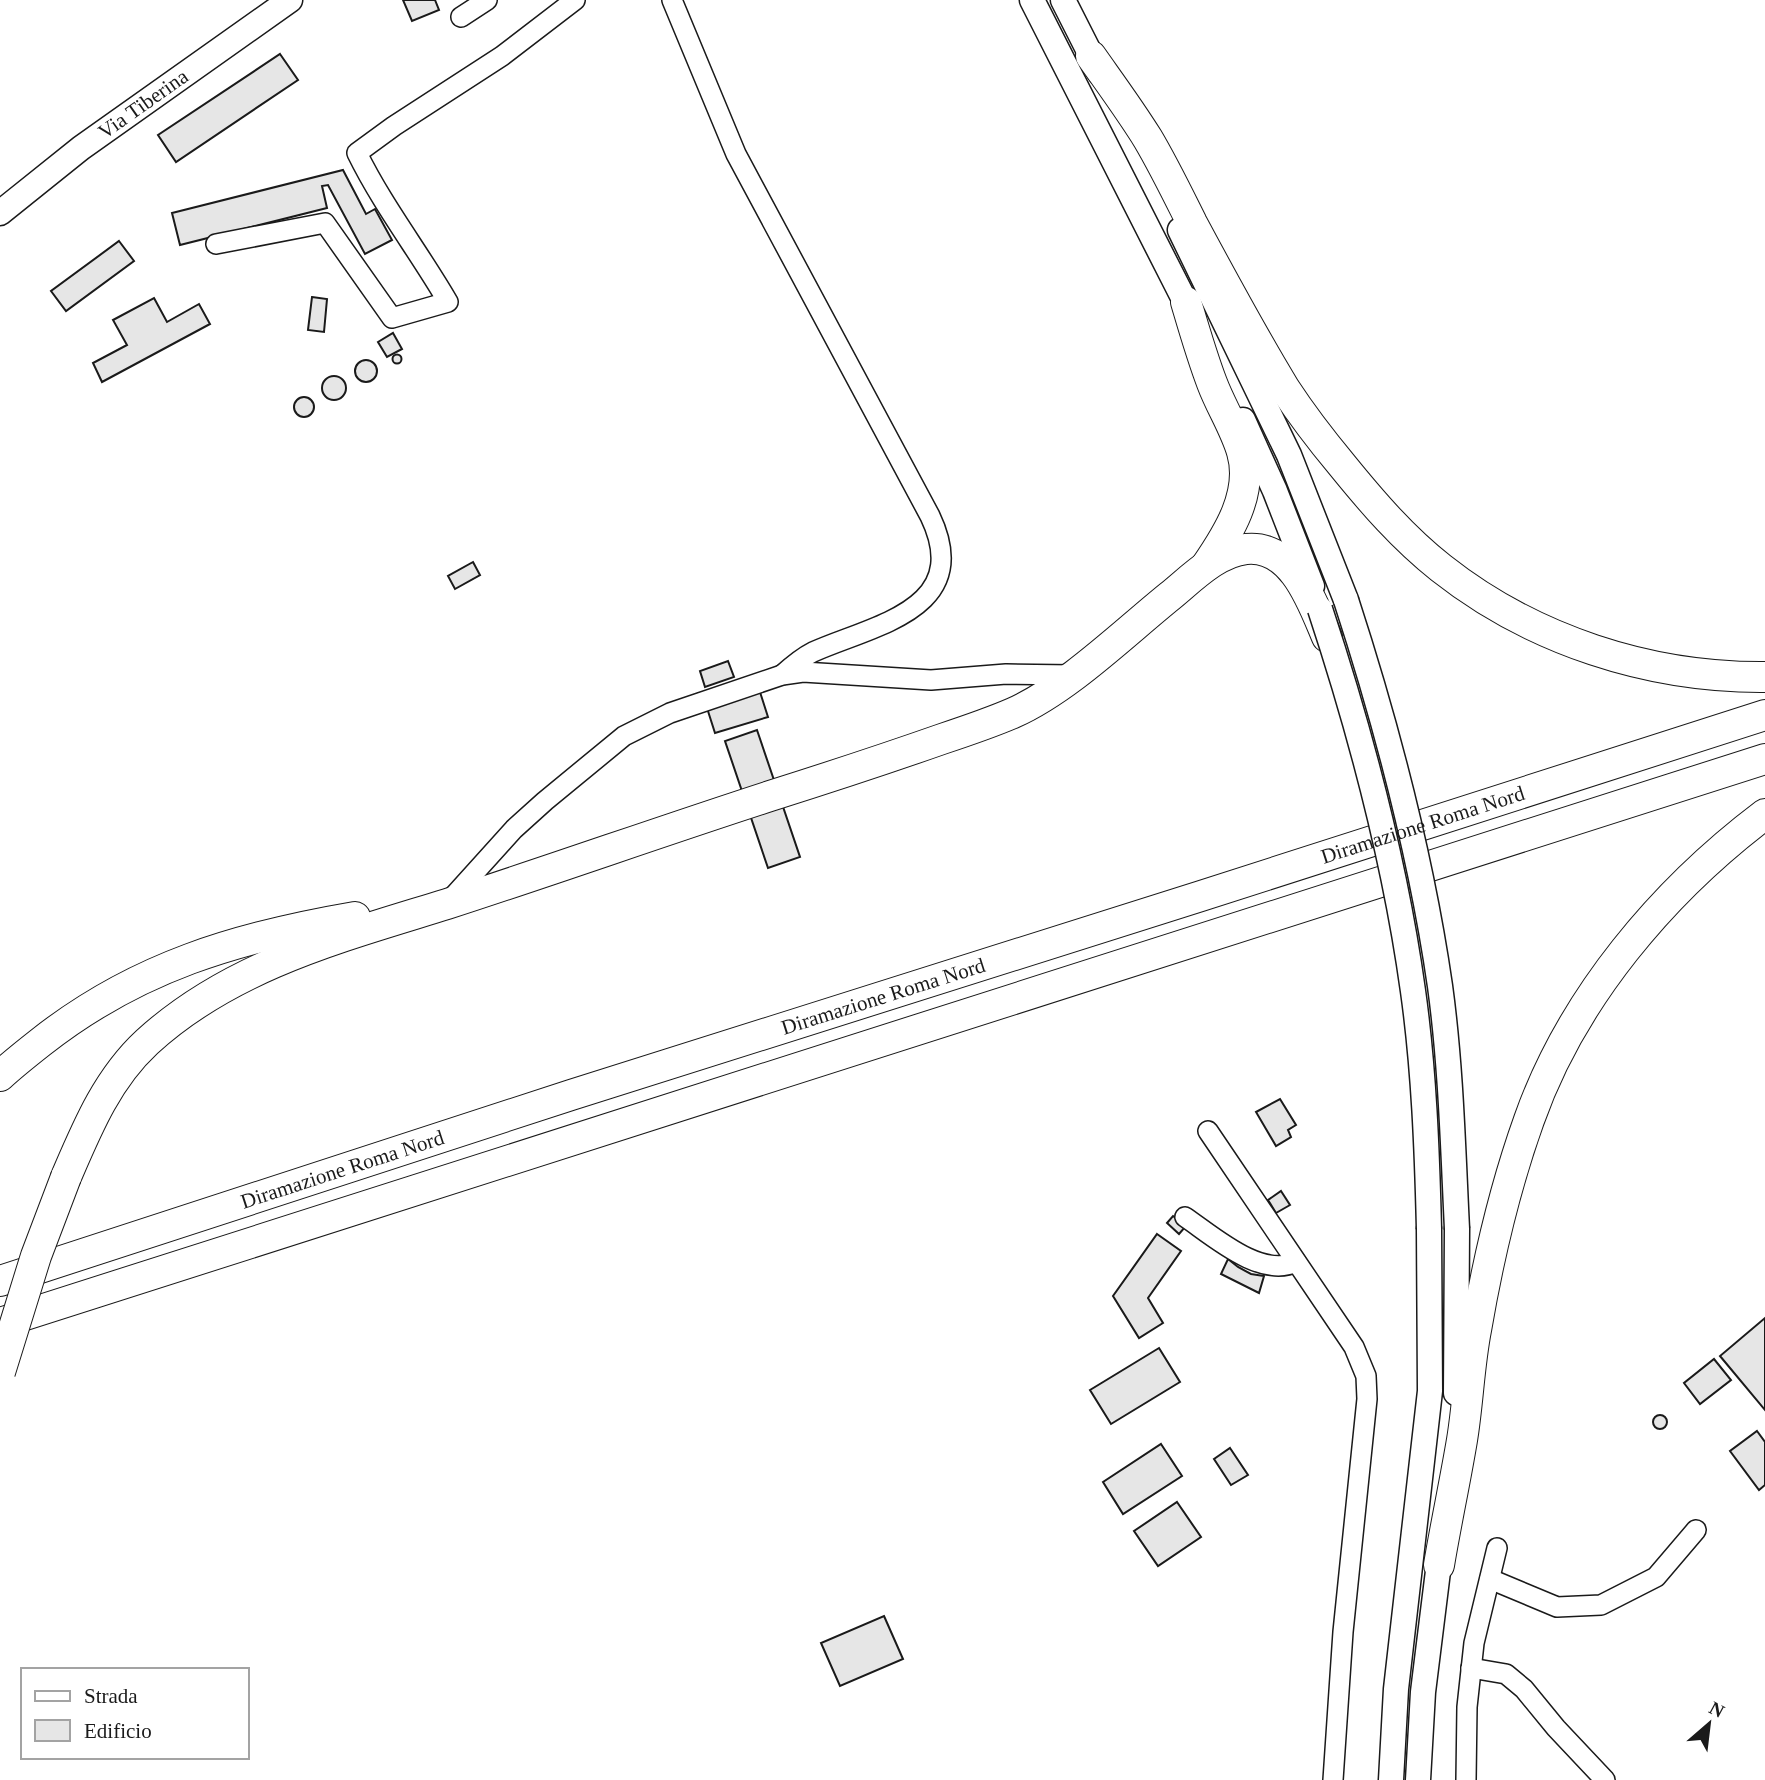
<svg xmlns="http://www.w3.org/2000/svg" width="1765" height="1780" font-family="Georgia,serif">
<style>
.building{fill:#e6e6e6;stroke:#1a1a1a;stroke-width:2}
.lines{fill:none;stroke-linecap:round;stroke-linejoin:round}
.minor-casing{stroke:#1a1a1a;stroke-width:22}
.major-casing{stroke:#1a1a1a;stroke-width:27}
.highway-casing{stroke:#1a1a1a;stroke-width:32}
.minor{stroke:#fff;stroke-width:19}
.major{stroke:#fff;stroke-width:24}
.highway{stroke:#fff;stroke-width:30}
.major-bridge-casing{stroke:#1a1a1a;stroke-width:27;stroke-linecap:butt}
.highway-bridge-casing{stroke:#1a1a1a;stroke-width:32;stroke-linecap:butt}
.major-bridge{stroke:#fff;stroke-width:24}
.highway-bridge{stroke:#fff;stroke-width:30}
.labels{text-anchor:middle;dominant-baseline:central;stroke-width:5;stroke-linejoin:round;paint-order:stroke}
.street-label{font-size:21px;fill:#1a1a1a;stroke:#fff}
</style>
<rect width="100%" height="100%" fill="#fff"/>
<!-- building -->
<g class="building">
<polygon points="403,0 435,0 439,10 412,21"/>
<polygon points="280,54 298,80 176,162 158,135"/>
<polygon points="343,170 366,214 375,209 392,240 365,254 328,185 322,186 327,208 180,245 172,213"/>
<polygon points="119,241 134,261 66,311 51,291"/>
<polygon points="312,297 327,299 324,332 308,330"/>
<polygon points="154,298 167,322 199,304 210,324 102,382 93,363 127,345 113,320"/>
<polygon points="393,333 402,349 387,357 378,342"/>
<circle cx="397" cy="359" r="4.5"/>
<circle cx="366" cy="371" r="11"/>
<circle cx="334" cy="388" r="12"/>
<circle cx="304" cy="407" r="10"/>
<polygon points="473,562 480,575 455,589 448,576"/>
<polygon points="728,661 734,677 705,687 700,671"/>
<polygon points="760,692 768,717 715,733 707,708"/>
<polygon points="757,730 800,857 768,868 725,741"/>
<polygon points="1280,1099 1296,1125 1288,1130 1291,1137 1276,1146 1256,1112"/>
<polygon points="1281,1191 1290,1205 1276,1213 1268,1200"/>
<polygon points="1173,1216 1186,1226 1179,1234 1167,1223"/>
<polygon points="1157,1234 1181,1251 1148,1298 1163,1323 1139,1338 1113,1296"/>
<polygon points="1228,1259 1238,1267 1251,1274 1264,1276 1259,1293 1221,1274"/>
<polygon points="1765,1318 1765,1410 1720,1356"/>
<polygon points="1159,1348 1180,1382 1111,1424 1090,1390"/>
<polygon points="1714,1359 1731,1380 1700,1404 1684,1383"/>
<circle cx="1660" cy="1422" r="7"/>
<polygon points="1757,1431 1765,1442 1765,1485 1759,1490 1730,1451"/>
<polygon points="1161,1444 1182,1476 1123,1514 1103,1482"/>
<polygon points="1230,1448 1248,1475 1231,1485 1214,1459"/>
<polygon points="1177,1502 1201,1537 1158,1566 1134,1531"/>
<polygon points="884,1616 903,1659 840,1686 821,1643"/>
</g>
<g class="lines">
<defs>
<g id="minor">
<path d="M672 0 736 154 930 516C975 610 873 625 813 652 801 658 792 666 782 675"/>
<polyline points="461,17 487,0"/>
<path d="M216 244 325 223 392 318 448 302C419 252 383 206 357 153L394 126 502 56 575 0"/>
<polyline points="449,901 514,829 545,801 624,736 670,713 782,675 803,672 931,680 1006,674 1073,675"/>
<polyline points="1208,1131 1354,1347 1366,1376 1367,1399 1343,1632 1333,1780"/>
<path d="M1185 1217C1213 1236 1261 1279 1296 1262"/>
<polyline points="1490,1579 1557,1607 1601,1605 1656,1577 1696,1530"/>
<polyline points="1471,1668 1506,1674 1524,1689 1556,1728 1605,1780"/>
<polyline points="1466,1780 1467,1707 1474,1643 1497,1548"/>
</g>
<g id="major">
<polyline points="1032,0 1193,317"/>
<polyline points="1063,0 1100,73"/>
<path id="s1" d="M0 213 81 148 290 0"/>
<polyline points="1180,230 1289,455 1346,600"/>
<polyline points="1243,420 1275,491 1312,586"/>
<polyline points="1456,1393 1457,1229"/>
<polyline points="1391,1780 1396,1689 1430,1391 1429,1229"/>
<polyline points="1418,1780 1423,1692 1441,1547"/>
</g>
<g id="highway">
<path d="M1091 56C1110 83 1130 110 1148 139 1164 166 1178 195 1192 223 1222 279 1252 335 1285 389 1302 415 1322 441 1342 465 1372 502 1403 538 1441 568 1532 640 1649 678 1765 677"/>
<path d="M1186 302C1194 329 1202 357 1212 383 1221 407 1235 428 1242 452 1254 493 1228 534 1206 566"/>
<path d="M0 1076C13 1064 27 1053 41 1042 136 967 238 937 355 917"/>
<path d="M66 1177C87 1128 107 1079 147 1042 231 965 341 937 447 904 555 869 662 831 770 796 827 778 885 759 942 739 966 731 990 723 1013 713 1067 689 1123 634 1170 596 1192 578 1217 552 1246 549 1293 544 1313 604 1327 637"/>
<path id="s2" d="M0 1281 571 1095 1201 896 1765 715"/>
<polyline points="0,1323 1765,759"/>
<path d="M1439 1565C1446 1523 1455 1482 1462 1440 1468 1404 1469 1366 1476 1330 1488 1260 1505 1187 1529 1120 1572 998 1663 891 1765 814"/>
</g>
</defs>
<!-- minor casing -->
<use href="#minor" class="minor-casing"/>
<!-- major casing -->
<use href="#major" class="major-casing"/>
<!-- highway casing -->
<use href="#highway" class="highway-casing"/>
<!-- minor -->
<use href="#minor" class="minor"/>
<!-- major -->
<use href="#major" class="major"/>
<!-- highway -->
<use href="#highway" class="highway"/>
<defs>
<g id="major-bridge">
<path d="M1346 600C1387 726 1421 855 1440 986 1451 1066 1453 1148 1457 1229"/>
<path d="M1320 609C1361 733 1395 861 1413 991 1424 1069 1427 1149 1429 1229"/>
</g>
<polyline id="highway-bridge" points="0,1372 36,1256 66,1177"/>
</defs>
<!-- major-bridge casing -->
<use href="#major-bridge" class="major-bridge-casing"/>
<!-- highway-bridge casing -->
<use href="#highway-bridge" class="highway-bridge-casing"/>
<!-- major-bridge -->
<use href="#major-bridge" class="major-bridge"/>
<!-- highway-bridge -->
<use href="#highway-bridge" class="highway-bridge"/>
</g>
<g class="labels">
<!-- street labels -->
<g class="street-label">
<text stroke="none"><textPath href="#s1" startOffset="180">Via Tiberina</textPath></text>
<text stroke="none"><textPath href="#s2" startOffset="1494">Diramazione Roma Nord</textPath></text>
<text stroke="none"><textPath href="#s2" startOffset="928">Diramazione Roma Nord</textPath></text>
<text stroke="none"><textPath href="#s2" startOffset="360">Diramazione Roma Nord</textPath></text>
</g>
</g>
<!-- legend -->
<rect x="21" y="1668" width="228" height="91" fill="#ffffff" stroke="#a3a3a3" stroke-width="2"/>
<rect x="35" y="1691" width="35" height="10" fill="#ffffff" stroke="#a3a3a3" stroke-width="2"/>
<text x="84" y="1703" font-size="21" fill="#1a1a1a">Strada</text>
<rect x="35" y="1720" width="35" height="21" fill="#e6e6e6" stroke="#a3a3a3" stroke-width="2"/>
<text x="84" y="1738" font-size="21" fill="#1a1a1a">Edificio</text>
<!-- north arrow -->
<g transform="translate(1709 1724) rotate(28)" stroke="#ffffff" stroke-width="5" paint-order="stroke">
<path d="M0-5L12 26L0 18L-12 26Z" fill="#1a1a1a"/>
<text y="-10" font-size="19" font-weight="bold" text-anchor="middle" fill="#1a1a1a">N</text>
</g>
</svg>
